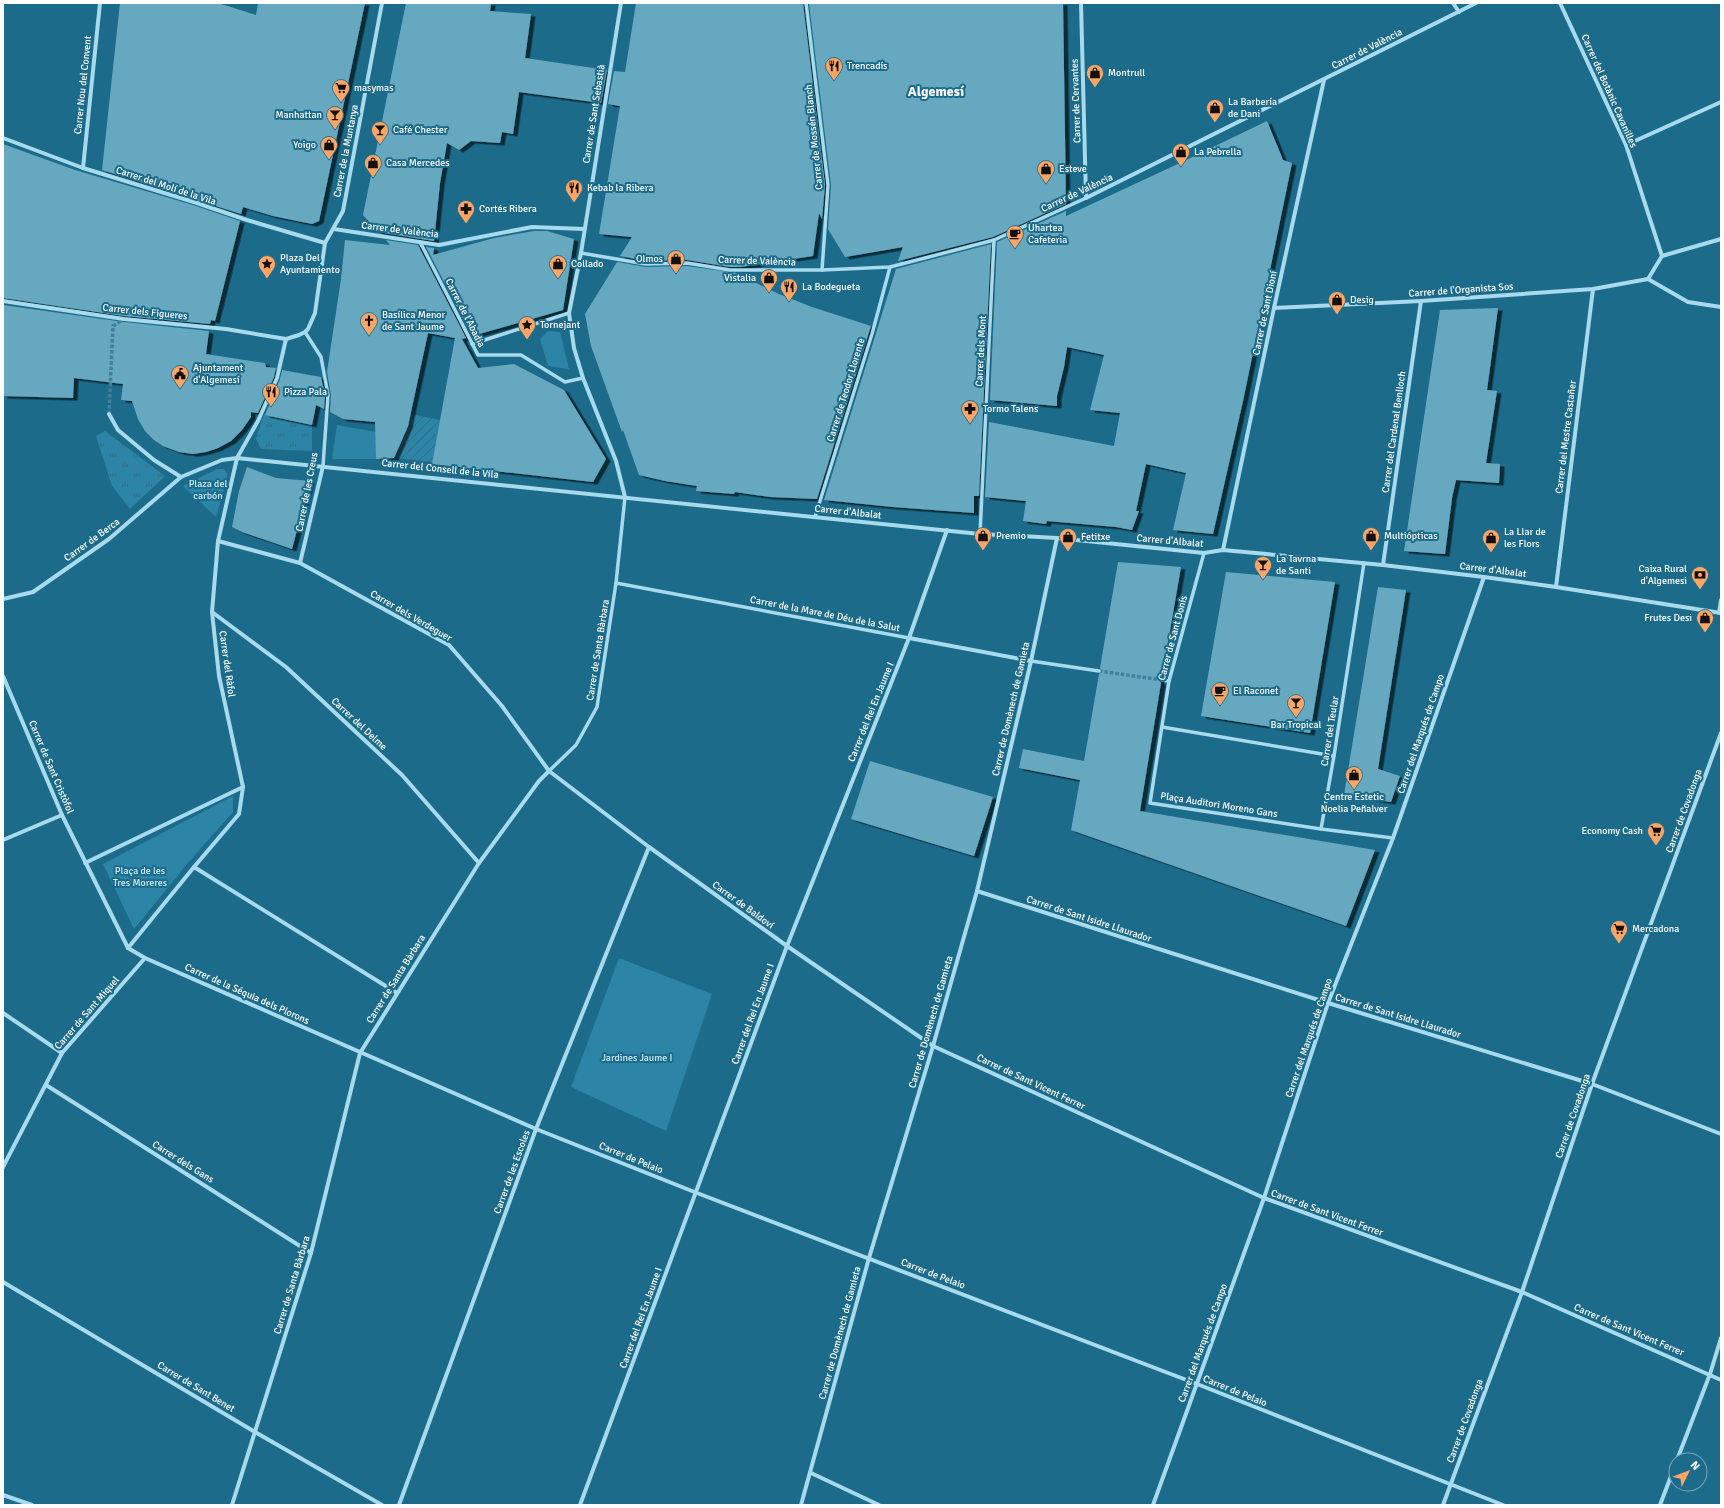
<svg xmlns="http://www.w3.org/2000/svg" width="1724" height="1508" font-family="Signika,sans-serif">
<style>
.grass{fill:url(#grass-tufts)}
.park{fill:#2c85a6}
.garden{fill:url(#garden-furrows)}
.building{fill:#66a8c0;filter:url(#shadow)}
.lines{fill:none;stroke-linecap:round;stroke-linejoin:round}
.pedestrian-tunnel{stroke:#3e819c;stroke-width:3.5;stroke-dasharray:3.5 2;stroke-linecap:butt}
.pedestrian{stroke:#a7daec;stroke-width:3.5}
.minor{stroke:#a7daec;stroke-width:4}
.labels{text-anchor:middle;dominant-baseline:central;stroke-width:4;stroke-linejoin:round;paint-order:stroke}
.street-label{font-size:10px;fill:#fff;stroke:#1c6b8a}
.poi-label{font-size:10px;fill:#fff;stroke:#1c6b8a;text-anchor:start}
.park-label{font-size:10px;fill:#ccedf9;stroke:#1c6b8a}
.district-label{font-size:14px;font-weight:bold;fill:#fff;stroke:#1c6b8a}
</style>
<defs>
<pattern id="grass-tufts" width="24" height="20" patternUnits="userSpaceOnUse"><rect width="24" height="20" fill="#2c85a6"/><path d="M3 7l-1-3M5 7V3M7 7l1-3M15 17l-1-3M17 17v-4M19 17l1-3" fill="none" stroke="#3a6b7e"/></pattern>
<pattern id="garden-furrows" width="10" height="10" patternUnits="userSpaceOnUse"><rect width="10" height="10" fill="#2c85a6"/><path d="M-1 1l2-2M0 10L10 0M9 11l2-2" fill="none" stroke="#3a6b7e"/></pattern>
<filter id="shadow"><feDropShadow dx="4.5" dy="2.5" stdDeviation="0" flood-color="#0009"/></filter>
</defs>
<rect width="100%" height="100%" fill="#1c6b8a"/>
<!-- grass -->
<g class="grass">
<polygon points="264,414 312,425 312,451 261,449 256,439"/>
<polygon points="105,431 165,476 130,509 112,486 96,436"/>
</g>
<!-- park -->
<g class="park">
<polygon points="548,331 560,332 569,369 548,366 540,339"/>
<polygon points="337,425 376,432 376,459 332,459"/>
<polygon points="217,469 224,469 227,474 227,478 216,517 183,486"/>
<polygon points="233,796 233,812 187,864 134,929 103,864"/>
<polygon points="619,958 712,994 666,1131 571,1087"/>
</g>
<!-- garden -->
<polygon class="garden" points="406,413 440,420 433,462 394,458"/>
<!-- building -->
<g class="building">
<polygon points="120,3 218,3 256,15 258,3 365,3 319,221 312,224 273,216 243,207 241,214 102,170"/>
<polygon points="406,3 491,3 490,11 531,14 525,58 607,70 601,103 519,92 513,134 502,132 500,143 471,141 459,150 447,143 440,183 434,241 378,232 363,215"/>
<polygon points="636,3 803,3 825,185 822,219 819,213 813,256 740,267 730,267 687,260 646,261 620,256 632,237 599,234 620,106 608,104 614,71 625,72"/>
<polygon points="809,3 1063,3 1066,204 993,237 898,261 903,247 845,257 828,229 831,185"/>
<polygon points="1267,121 1283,160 1292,163 1243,401 1213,534 1173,530 1186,473 1146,464 1136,511 1139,511 1132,530 1116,527 1047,521 1046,524 1023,521 1026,501 985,497 989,422 1114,446 1120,413 1090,410 1104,355 1067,347 1064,367 1057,396 1057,406 990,400 997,242 1066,211 1066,216 1182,162"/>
<polygon points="3,144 75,170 193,205 240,221 215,321 211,320 210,324 124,316 3,298"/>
<polygon points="534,231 547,231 574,239 563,310 472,336 426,247 434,248 433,255 494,238"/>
<polygon points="345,240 390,245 386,240 418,245 466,338 462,339 478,368 514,364 564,390 606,459 593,482 432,464 455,338 428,333 408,426 394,458 376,459 375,422 343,419 330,412 331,395 327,372 341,279"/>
<polygon points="991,244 979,496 974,496 974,513 893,507 824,500 896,269"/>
<polygon points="617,262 646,267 687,266 736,273 779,294 812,307 871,326 817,499 770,497 735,492 734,494 696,491 697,486 665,481 639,475 623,430 622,432 591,346 585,314"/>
<polygon points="3,305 124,322 209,331 206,354 265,363 266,367 276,368 274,377 258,413 251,412 251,417 242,430 231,441 218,448 206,452 193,454 179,452 163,446 154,440 145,431 138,419 132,401 121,400 123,384 74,378 73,398 3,396"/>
<polygon points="1498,308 1487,390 1497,391 1486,463 1500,464 1499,483 1456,480 1452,498 1445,554 1404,551 1440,310"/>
<polygon points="282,370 321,377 325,395 324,409 316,405 312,425 265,415 280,379"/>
<polygon points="247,467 276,478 310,481 292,549 242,532 232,527 239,491"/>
<polygon points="1118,562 1181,567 1162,677 1159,679 1161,683 1140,811 1375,850 1346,926 1071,830 1080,780 1019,768 1023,749 1084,761 1099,674 1102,672 1100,668"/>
<polygon points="1226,572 1335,582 1310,733 1201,716"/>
<polygon points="1378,587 1406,590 1378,769 1400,776 1391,802 1344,795"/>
<polygon points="870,761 993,797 974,856 851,819"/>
</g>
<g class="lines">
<!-- pedestrian-tunnel -->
<g class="pedestrian-tunnel">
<polyline points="109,414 113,326 124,319"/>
<polyline points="1099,671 1162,680"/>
</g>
<!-- pedestrian -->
<g class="pedestrian">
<polyline points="806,3 828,185 822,270"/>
<polyline points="420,242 478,355 521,355 565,382 583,378"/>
<polyline points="581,253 646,264 687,263 730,270 822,270 890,267 994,240 1086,198"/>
<polyline points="305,332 321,357 328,395 323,466"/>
<polyline points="472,344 569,313"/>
<polyline points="815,517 872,334 890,267"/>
<polyline points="980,534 994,240"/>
<polyline points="1204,553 1169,681 1150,803 1321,829"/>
<polyline points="1364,563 1334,756 1321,829 1393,838"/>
<polyline points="616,583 909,638"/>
<polyline points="1031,661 1099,671"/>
<polyline points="1162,680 1169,681"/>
<polyline points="1162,727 1334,756"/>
<polyline points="549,771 576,745 597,707 616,583 625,497"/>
</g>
<!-- minor -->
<g class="minor">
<polyline points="621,3 581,253 569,313 574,348 583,378 616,461 625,497"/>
<polyline points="1081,3 1086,198 1476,3"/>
<polyline points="1453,3 1459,12"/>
<polyline points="1560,3 1626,145 1662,256"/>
<polyline points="3,138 83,168 194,202 247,220 325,243"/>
<polyline points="1626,145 1721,102"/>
<polyline points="83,168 100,3"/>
<polyline points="334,229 439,245 532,227 584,229"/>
<polyline points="1648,279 1662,256 1721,239"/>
<polyline points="1648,279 1688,302 1721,307"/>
<polyline points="3,301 124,319 226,329 286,339 299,335 305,332 308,329 315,313 325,243 343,211 382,3"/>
<polyline points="1274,308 1421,301 1593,289 1648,279"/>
<polyline points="109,414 118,430 154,460 181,477"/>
<polyline points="218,541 300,563 449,645 502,706 549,771 649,847 787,946 933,1046 1264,1198 1522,1292 1721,1380"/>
<polyline points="1223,550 1274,308 1324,80"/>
<polyline points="300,563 323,466"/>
<polyline points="1383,565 1421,301"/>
<polyline points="1556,587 1593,289"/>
<polyline points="3,599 33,592 109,539 181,477 222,460 237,458 980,534 1057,538 1204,553 1223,550 1383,565 1484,577 1556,587 1721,613"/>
<polyline points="212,612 286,667 402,775 479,863"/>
<polyline points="1719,613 1721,600"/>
<polyline points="909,638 1031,661"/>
<polyline points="3,676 62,815 128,948"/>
<polyline points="3,840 62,815"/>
<polyline points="85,863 243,787"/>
<polyline points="194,867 397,993"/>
<polyline points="977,891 1328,1003 1592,1084 1721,1134"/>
<polyline points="128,948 145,958 536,1129 697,1193 1197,1384 1503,1505"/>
<polyline points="128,948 194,867 239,814 243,787 219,676 212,612 218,541 237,458 258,421 277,378 286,339"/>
<polyline points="3,1013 62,1053"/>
<polyline points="46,1085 311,1253"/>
<polyline points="3,1167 62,1053 145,958"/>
<polyline points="3,1282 255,1432 382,1505"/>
<polyline points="1677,1460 1710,1374 1721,1338"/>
<polyline points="811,1473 879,1505"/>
<polyline points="3,1495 32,1505"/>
<polyline points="232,1505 311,1253 360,1053 479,863 539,781 549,771"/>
<polyline points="399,1505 536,1129 649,847"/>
<polyline points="580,1505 787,946 909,638 947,530"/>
<polyline points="801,1505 869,1258 933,1046 977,891 1031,661 1057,538"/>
<polyline points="1153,1505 1264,1198 1328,1003 1393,838 1484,577"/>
<polyline points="1443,1505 1522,1292 1592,1084 1721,733"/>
<polyline points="1660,1505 1676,1463"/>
</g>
</g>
<!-- icons -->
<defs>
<symbol id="restaurant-pin" viewBox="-11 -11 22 30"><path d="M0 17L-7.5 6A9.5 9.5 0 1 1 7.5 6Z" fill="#fda564" stroke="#1c6b8a"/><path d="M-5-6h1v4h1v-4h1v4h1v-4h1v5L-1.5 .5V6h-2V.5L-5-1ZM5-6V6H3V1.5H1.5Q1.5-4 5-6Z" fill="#111"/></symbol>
<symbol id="shop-pin" viewBox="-11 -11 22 30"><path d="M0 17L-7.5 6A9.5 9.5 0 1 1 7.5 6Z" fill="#fda564" stroke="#1c6b8a"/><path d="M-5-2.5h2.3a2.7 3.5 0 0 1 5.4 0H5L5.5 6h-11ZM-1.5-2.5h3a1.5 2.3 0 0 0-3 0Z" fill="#111"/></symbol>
<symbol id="supermarket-pin" viewBox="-11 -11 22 30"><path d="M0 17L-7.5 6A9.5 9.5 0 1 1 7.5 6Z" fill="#fda564" stroke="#1c6b8a"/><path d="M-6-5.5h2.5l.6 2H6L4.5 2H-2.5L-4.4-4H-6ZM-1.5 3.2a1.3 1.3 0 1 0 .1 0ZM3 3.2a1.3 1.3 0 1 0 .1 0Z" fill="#111"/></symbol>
<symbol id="bar-pin" viewBox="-11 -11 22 30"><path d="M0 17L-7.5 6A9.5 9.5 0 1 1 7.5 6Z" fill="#fda564" stroke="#1c6b8a"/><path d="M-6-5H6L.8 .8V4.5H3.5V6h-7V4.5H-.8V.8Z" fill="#111"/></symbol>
<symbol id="pharmacy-pin" viewBox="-11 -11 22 30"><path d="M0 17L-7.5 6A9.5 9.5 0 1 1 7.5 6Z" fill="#fda564" stroke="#1c6b8a"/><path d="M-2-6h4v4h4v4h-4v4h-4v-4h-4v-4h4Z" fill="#111"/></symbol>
<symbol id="cafe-pin" viewBox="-11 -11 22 30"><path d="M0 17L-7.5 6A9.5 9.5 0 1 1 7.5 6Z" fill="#fda564" stroke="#1c6b8a"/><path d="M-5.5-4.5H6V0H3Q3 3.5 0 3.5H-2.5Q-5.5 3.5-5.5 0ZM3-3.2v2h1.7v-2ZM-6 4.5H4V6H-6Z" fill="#111"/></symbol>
<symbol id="sight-pin" viewBox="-11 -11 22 30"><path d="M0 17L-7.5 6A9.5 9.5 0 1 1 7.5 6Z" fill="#fda564" stroke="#1c6b8a"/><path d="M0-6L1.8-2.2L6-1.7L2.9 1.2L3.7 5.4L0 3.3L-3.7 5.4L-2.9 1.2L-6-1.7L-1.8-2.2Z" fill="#111"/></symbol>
<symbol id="church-pin" viewBox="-11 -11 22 30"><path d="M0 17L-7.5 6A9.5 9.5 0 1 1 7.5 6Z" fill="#fda564" stroke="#1c6b8a"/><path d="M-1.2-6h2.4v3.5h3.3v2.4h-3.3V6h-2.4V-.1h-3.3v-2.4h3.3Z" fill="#111"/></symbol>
<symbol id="civic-pin" viewBox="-11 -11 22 30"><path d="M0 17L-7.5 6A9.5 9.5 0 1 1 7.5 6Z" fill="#fda564" stroke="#1c6b8a"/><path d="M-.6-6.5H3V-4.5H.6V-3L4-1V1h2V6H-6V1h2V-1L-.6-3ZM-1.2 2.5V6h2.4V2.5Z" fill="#111"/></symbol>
<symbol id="bank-pin" viewBox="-11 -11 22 30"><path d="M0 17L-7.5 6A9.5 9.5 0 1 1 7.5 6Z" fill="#fda564" stroke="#1c6b8a"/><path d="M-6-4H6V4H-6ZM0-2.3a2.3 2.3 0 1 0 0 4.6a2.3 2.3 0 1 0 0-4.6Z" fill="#111"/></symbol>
</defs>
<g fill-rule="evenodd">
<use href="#restaurant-pin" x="824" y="56" width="20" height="27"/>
<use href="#shop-pin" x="1085" y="63" width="20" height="27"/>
<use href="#supermarket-pin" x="331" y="78" width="20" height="27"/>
<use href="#shop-pin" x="1205" y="98" width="20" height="27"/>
<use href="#bar-pin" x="325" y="105" width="20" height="27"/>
<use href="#bar-pin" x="370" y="120" width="20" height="27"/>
<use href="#shop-pin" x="319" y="135" width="20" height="27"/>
<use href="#shop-pin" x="1171" y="142" width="20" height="27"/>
<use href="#shop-pin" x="363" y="153" width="20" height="27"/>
<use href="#shop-pin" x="1036" y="159" width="20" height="27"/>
<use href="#restaurant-pin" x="564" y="178" width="20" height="27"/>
<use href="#pharmacy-pin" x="456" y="199" width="20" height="27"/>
<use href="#cafe-pin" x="1005" y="224" width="20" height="27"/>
<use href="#shop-pin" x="666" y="249" width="20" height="27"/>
<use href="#sight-pin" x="257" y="254" width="20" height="27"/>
<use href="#shop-pin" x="548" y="254" width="20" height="27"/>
<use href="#shop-pin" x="759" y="268" width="20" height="27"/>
<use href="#restaurant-pin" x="779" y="277" width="20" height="27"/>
<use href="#shop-pin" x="1327" y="290" width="20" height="27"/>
<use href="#church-pin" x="359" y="311" width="20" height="27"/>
<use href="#sight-pin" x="517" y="315" width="20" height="27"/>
<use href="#civic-pin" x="170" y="364" width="20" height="27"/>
<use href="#restaurant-pin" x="261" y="382" width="20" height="27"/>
<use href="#pharmacy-pin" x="960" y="399" width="20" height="27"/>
<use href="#shop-pin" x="973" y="526" width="20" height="27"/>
<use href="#shop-pin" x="1361" y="526" width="20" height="27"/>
<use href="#shop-pin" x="1058" y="527" width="20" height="27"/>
<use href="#shop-pin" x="1481" y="528" width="20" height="27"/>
<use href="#bar-pin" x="1253" y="555" width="20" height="27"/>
<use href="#bank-pin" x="1690" y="565" width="20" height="27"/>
<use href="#shop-pin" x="1695" y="608" width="20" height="27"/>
<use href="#cafe-pin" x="1210" y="681" width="20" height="27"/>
<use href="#bar-pin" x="1286" y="693" width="20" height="27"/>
<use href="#shop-pin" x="1344" y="765" width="20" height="27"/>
<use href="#supermarket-pin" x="1646" y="821" width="20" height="27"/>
<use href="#supermarket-pin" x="1609" y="919" width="20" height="27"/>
</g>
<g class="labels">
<!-- street labels -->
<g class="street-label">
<text transform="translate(1367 49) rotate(-27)">Carrer de València</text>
<text transform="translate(83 85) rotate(-84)">Carrer Nou del Convent</text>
<text transform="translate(1609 91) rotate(66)">Carrer del Botànic Cavanilles</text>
<text transform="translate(1076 101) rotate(-92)">Carrer de Cervantes</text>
<text transform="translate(594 114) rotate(-81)">Carrer de Sant Sebastià</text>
<text transform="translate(814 137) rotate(-96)">Carrer de Mossén Blanch</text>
<text transform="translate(346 151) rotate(-79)">Carrer de la Muntanya</text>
<text transform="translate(166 186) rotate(18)">Carrer del Molí de la Vila</text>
<text transform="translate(1077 193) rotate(-25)">Carrer de València</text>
<text transform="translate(400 230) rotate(7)">Carrer de València</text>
<text transform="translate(757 261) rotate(2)">Carrer de València</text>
<text transform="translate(1461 290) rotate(-4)">Carrer de l'Organista Sos</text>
<text transform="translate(145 312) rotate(6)">Carrer dels Figueres</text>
<text transform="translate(465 313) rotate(63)">Carrer de l'Abadia</text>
<text transform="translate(1265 313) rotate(-78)">Carrer de Sant Dioní</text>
<text transform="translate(981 351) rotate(-87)">Carrer dels Mont</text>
<text transform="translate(846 390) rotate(-73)">Carrer de Teodor Llorente</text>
<text transform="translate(1394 432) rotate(-82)">Carrer del Cardenal Benlloch</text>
<text transform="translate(1566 437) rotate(-83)">Carrer del Mestre Castañer</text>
<text transform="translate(440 469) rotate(6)">Carrer del Consell de la Vila</text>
<text transform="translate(307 492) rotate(-79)">Carrer de les Creus</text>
<text transform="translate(848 512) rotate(6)">Carrer d'Albalat</text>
<text transform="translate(92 540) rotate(-36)">Carrer de Berca</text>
<text transform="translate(1170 541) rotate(5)">Carrer d'Albalat</text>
<text transform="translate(1493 570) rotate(7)">Carrer d'Albalat</text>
<text transform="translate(825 614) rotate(11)">Carrer de la Mare de Déu de la Salut</text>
<text transform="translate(411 616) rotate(30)">Carrer dels Verdeguer</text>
<text transform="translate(1173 638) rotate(-75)">Carrer de Sant Donís</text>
<text transform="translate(598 650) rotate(-81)">Carrer de Santa Bàrbara</text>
<text transform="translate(227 664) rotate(82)">Carrer del Ràfol</text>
<text transform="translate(1011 709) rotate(-77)">Carrer de Domènech de Gamieta</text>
<text transform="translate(871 712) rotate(-68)">Carrer del Rei En Jaume I</text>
<text transform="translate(359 724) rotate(43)">Carrer del Delme</text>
<text transform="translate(1330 731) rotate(-81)">Carrer del Teular</text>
<text transform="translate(1421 734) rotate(-71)">Carrer del Marqués de Campo</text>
<text transform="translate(51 767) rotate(67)">Carrer de Sant Cristòfol</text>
<text transform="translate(1219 805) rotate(9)">Plaça Auditori Moreno Gans</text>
<text transform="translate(1684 811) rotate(-70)">Carrer de Covadonga</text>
<text transform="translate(743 905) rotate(36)">Carrer de Baldoví</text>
<text transform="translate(1089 919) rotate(18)">Carrer de Sant Isidre Llaurador</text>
<text transform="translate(396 979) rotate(-58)">Carrer de Santa Bàrbara</text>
<text transform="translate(247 994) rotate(24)">Carrer de la Séquia dels Plorons</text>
<text transform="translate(87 1013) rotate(-49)">Carrer de Sant Miquel</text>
<text transform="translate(753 1014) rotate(-70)">Carrer del Rei En Jaume I</text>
<text transform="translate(1398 1016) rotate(17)">Carrer de Sant Isidre Llaurador</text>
<text transform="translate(931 1022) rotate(-74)">Carrer de Domènech de Gamieta</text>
<text transform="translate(1309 1038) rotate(-71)">Carrer del Marqués de Campo</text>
<text transform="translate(1031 1082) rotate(25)">Carrer de Sant Vicent Ferrer</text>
<text transform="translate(1573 1116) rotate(-71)">Carrer de Covadonga</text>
<text transform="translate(631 1158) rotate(22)">Carrer de Pelaio</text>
<text transform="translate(183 1162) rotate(32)">Carrer dels Gans</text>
<text transform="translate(512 1172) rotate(-70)">Carrer de les Escoles</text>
<text transform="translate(1327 1213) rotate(20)">Carrer de Sant Vicent Ferrer</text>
<text transform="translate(933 1274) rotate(21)">Carrer de Pelaio</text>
<text transform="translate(292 1285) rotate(-73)">Carrer de Santa Bàrbara</text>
<text transform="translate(641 1318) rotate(-70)">Carrer del Rei En Jaume I</text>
<text transform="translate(1629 1330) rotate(23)">Carrer de Sant Vicent Ferrer</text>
<text transform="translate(840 1333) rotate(-75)">Carrer de Domènech de Gamieta</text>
<text transform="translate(1203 1343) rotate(-70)">Carrer del Marqués de Campo</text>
<text transform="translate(196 1387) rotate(31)">Carrer de Sant Benet</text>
<text transform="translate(1235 1391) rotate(22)">Carrer de Pelaio</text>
<text transform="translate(1465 1421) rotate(-70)">Carrer de Covadonga</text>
</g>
<!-- poi labels -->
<g class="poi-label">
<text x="847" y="66">Trencadís</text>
<text x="1108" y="73">Montrull</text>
<text x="354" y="88">masymas</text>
<text x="1228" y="102">La Barbería<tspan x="1228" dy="12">de Dani</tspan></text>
<text x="322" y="115" text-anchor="end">Manhattan</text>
<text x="393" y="130">Café Chester</text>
<text x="316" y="145" text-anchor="end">Yoigo</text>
<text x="1194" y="152">La Pebrella</text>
<text x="386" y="163">Casa Mercedes</text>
<text x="1059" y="169">Esteve</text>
<text x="587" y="188">Kebab la Ribera</text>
<text x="479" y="209">Cortés Ribera</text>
<text x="1028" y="228">Uhartea<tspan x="1028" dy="12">Cafeteria</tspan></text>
<text x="280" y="258">Plaza Del<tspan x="280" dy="12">Ayuntamiento</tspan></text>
<text x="663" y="259" text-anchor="end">Olmos</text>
<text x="571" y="264">Collado</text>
<text x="756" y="278" text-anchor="end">Vistalia</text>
<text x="802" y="287">La Bodegueta</text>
<text x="1350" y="300">Desig</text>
<text x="382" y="315">Basílica Menor<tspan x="382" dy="12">de Sant Jaume</tspan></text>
<text x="540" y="325">Tornejant</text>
<text x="193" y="368">Ajuntament<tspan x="193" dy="12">d'Algemesí</tspan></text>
<text x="284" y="392">Pizza Pala</text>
<text x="983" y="409">Tormo Talens</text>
<text x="1504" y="532">La Llar de<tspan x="1504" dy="12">les Flors</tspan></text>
<text x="996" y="536">Premio</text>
<text x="1384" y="536">Multiópticas</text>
<text x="1081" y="537">Fetitxe</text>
<text x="1276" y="559">La Tavrna<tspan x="1276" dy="12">de Santi</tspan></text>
<text x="1687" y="569" text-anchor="end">Caixa Rural<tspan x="1687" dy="12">d'Algemesi</tspan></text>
<text x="1692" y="618" text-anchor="end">Frutes Desi</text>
<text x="1233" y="691">El Raconet</text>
<text x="1296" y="725" text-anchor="middle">Bar Tropical</text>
<text x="1354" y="797" text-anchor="middle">Centre Estetic<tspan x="1354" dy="12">Noelia Peñalver</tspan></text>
<text x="1643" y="831" text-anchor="end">Economy Cash</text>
<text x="1632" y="929">Mercadona</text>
</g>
<!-- park labels -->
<g class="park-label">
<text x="208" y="484">Plaza del<tspan x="208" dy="12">carbón</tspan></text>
<text x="140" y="871">Plaça de les<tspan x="140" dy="12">Tres Moreres</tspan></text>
<text x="637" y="1058">Jardines Jaume I</text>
</g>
<!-- district labels -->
<g class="district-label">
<text x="936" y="91">Algemesí</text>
</g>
</g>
<!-- border -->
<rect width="1724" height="1508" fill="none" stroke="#ffffff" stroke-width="8"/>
<!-- north arrow -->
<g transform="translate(1688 1472) rotate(48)"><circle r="19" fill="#1c6b8a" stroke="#77a6b9"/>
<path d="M0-3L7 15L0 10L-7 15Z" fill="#fda564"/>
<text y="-6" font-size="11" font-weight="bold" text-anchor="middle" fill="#ffffff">N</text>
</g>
</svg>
